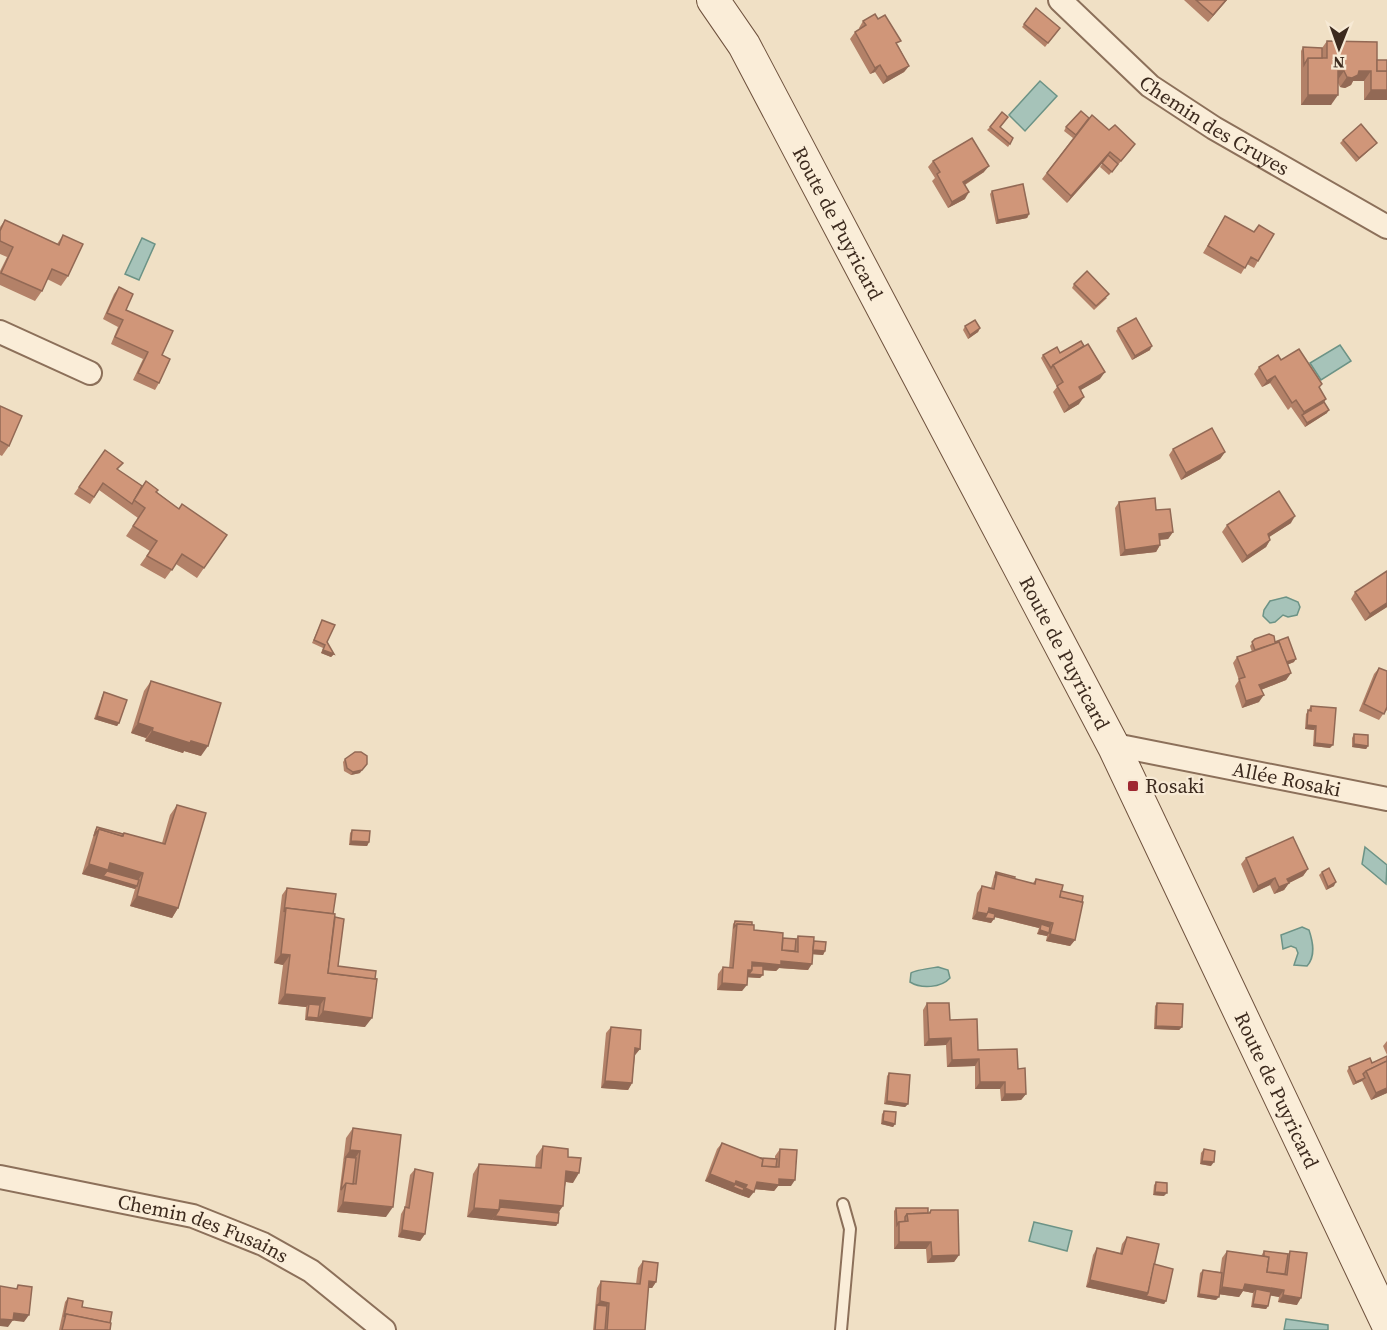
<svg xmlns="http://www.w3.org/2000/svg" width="1387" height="1330" font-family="'Source Serif 4',serif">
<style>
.water{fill:#a6c3b9;stroke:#6c9386;stroke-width:1.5}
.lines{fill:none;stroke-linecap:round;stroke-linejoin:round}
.lane-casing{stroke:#8c705a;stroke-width:14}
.street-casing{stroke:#8c705a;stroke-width:26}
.secondary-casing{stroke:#6e513d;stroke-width:34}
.lane{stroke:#faedd8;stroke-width:10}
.street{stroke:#faedd8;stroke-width:22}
.secondary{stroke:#faedd8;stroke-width:32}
.wall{fill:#b38168}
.shaded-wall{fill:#926955}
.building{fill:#d09679;stroke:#926955;stroke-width:1.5}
.poi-dot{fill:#9e2731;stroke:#f7ead5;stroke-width:2}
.labels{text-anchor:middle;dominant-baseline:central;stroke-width:4.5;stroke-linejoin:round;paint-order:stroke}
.street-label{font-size:20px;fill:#3c2a1e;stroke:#f7ead5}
.poi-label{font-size:20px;fill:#3c2a1e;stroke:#f7ead5;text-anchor:start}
</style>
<rect width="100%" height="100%" fill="#f0e0c5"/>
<!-- water -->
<g class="water">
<polygon points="1040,81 1057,96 1025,131 1009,115"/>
<polygon points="142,238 155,244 139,280 125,274"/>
<polygon points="1340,345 1351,361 1321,380 1310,363"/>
<polygon points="1286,597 1298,602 1300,607 1297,615 1288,617 1283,615 1275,622 1270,623 1263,616 1264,610 1270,601"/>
<polygon points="1365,847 1387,865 1386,884 1362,864"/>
<path d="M1302 927 1309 930C1313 942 1316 956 1307 966L1294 965 1298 953 1296 948 1291 946 1283 949 1281 935Z"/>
<path d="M938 967 948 970 950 978C941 988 921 989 910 982L911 973C915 970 932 968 938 967Z"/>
<polygon points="1034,1222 1072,1231 1067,1251 1029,1241"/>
<polygon points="1286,1319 1328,1325 1328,1330 1284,1330"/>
</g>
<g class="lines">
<defs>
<polyline id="lane" points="841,1330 850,1229 843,1204"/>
<g id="street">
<path id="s1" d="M1060 0 1150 86 1214 128 1387 227"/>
<polyline points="0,332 90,373"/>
<path id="s2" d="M1114 747H1125L1387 799"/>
<path id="s3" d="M0 1177 193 1216 263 1244 311 1271 384 1330"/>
</g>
<g id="secondary">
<path id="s4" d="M713 0 744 45 1114 747 1387 1323"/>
</g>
</defs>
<!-- lane casing -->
<use href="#lane" class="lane-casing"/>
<!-- street casing -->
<use href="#street" class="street-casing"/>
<!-- secondary casing -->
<use href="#secondary" class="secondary-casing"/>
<!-- lane -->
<use href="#lane" class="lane"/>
<!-- street -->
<use href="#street" class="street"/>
<!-- secondary -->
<use href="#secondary" class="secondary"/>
</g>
<!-- wall -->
<g class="wall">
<polygon points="1184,0 1227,0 1208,22"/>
<polygon points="1036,8 1060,28 1045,47 1022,27"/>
<polygon points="863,21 898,45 909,66 904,72 883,84 875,72 870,74 850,39 855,32 860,29 859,28"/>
<polygon points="1327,41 1377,60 1387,60 1387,100 1364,100 1364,81 1353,81 1351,85 1345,88 1340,87 1338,83 1331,105 1301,105 1301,51 1303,47 1322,48"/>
<polygon points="990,127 1010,144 1008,147 987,130"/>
<polygon points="1066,127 1131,150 1109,175 1100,167 1106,159 1067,203 1042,179 1073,138 1064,131"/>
<polygon points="1343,140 1374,146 1356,162 1340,143"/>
<polygon points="933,161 984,172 965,185 965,199 948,208 932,181 935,178 928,167"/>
<polygon points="992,191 1029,214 1027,218 996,224 990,194"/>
<polygon points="1225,216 1258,261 1254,268 1247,264 1241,274 1203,253"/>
<polygon points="5,220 57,244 63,235 68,276 61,286 47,279 42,291 35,301 0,285 0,271 7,257 0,254 0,227"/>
<polygon points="1074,284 1107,298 1094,310 1072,288"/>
<polygon points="119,287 126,310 162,355 159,383 155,390 133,380 143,359 111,344 118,327 103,319 114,294"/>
<polygon points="965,326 980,328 978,332 968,339 963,330"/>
<polygon points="1118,328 1150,350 1132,360 1116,331"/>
<polygon points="1060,353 1100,379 1080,390 1079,404 1064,413 1053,392 1057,387 1041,358 1043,355"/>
<polygon points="1259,367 1322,384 1319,388 1326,399 1324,402 1327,413 1305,427 1291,407 1288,410 1270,383 1262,387 1254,374"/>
<polygon points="0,406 9,446 2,456 0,455"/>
<polygon points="1173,449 1225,452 1220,459 1181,480 1169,455"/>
<polygon points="105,450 118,470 142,486 146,481 157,492 179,509 227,535 197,578 176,564 165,579 140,565 150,551 126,536 138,518 99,490 90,504 74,494"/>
<polygon points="1119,502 1156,510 1173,532 1168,539 1160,540 1160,545 1156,552 1120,556 1115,508"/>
<polygon points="1291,523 1269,537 1270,540 1266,547 1242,563 1222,532 1227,525"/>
<polygon points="1355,592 1387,607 1365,621 1351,599"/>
<polygon points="322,620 327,642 334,654 331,657 321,653 323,648 312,643"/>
<polygon points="1255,639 1275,642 1294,662 1287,665 1291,673 1286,680 1261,690 1259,702 1242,708 1235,686 1239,680 1233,663 1237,657 1252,652 1250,646"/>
<polygon points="1379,668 1387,671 1387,711 1386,710 1379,720 1359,711 1374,674"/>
<polygon points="151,681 201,756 184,751 183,753 145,741 146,738 131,733 144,691"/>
<polygon points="104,692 119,723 117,726 94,719 102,696"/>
<polygon points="1311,706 1330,748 1313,746 1314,730 1305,729 1306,714"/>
<polygon points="1354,734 1368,746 1366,749 1352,747 1352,738"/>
<polygon points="345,759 360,773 351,775 344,771 343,762"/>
<polygon points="177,805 178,908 172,918 130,906 135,889 82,874 95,830 97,827 162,843 170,815"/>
<polygon points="352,830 369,842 367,846 349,845 350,833"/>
<polygon points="1246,858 1308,869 1303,876 1289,883 1284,890 1274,894 1270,885 1253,893 1241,864"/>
<polygon points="996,872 1014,879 1033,883 1036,879 1061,891 1075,940 1070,946 1046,941 1047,936 1037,934 1039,928 994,917 991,923 972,919 977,893 982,886 991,888 994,876"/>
<polygon points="1322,872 1334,886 1326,890 1319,875"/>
<polygon points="287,888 333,914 335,917 338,966 365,1027 305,1020 306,1007 278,1004 283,965 274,963 282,895"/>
<polygon points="735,921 752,925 754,930 783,938 796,939 798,936 814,941 825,951 823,955 813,954 808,970 779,968 776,971 763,970 760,978 747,977 742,991 717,990 718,974 723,967 729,968 733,924"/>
<polygon points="927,1003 950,1020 978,1050 1018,1069 1026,1094 1021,1100 1001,1101 1000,1089 975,1089 975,1066 947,1067 946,1045 924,1046 923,1010"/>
<polygon points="1157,1003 1182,1027 1179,1030 1154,1029 1155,1006"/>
<polygon points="611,1027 640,1049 635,1055 632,1083 628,1090 601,1088 606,1033"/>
<polygon points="1387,1041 1387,1055 1383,1046"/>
<polygon points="1370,1058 1387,1093 1371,1100 1362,1081 1353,1085 1347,1071 1349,1067"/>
<polygon points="889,1073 908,1104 905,1107 884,1104 887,1076"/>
<polygon points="884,1111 895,1124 893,1127 881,1124 882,1114"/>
<polygon points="353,1128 386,1217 337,1212 346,1138"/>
<polygon points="722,1143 760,1158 775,1159 775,1156 780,1149 791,1186 778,1186 774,1191 755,1189 749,1198 705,1181 717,1149"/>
<polygon points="543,1146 568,1157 573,1183 566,1182 559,1213 558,1223 556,1226 467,1217 473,1174 479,1164 535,1168 536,1156"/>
<polygon points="1204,1149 1211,1166 1200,1164 1201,1153"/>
<polygon points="415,1169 425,1234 420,1241 398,1237 401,1214 405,1207 410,1175"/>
<polygon points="1156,1182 1164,1196 1153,1195 1154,1185"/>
<polygon points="896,1208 928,1213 931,1210 959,1255 954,1262 927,1263 926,1249 894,1249 894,1211"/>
<polygon points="1127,1237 1154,1264 1166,1301 1164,1304 1086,1287 1093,1255 1097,1248 1120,1253 1122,1244"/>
<polygon points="1227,1251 1261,1256 1264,1251 1288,1254 1290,1251 1297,1305 1278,1302 1279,1297 1270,1295 1268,1306 1266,1309 1251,1307 1253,1293 1243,1291 1239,1297 1219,1294 1216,1300 1197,1297 1200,1273 1203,1270 1220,1272 1222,1258"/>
<polygon points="643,1261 656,1282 652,1288 648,1288 645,1330 593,1330 597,1288 601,1281 636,1284 638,1268"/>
<polygon points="68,1298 110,1323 110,1330 59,1330 65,1302"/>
</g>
<!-- shaded-wall -->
<g class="shaded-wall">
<polygon points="1226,0 1227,0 1208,22 1213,15"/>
<polygon points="880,65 875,72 870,74 875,68"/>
<polygon points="909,66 904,72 883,84 887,77"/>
<polygon points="1338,71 1344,71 1337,81"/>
<polygon points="1359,71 1371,71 1364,81 1353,81 1351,85 1345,88 1340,87 1347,77"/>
<polygon points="1371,90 1387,90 1387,100 1364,100"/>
<polygon points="1308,95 1338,95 1331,105 1301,105"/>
<polygon points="1377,143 1374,146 1356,162 1359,158"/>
<polygon points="1110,152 1106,159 1067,203 1071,196"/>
<polygon points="989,166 984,172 959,188 963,182"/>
<polygon points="969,192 965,199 948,208 952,202"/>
<polygon points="1029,214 1027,218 996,224 998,220"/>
<polygon points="980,328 978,332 968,339 970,335"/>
<polygon points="1152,346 1150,350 1132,360 1135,356"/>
<polygon points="1105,372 1100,379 1074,394 1079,387"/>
<polygon points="1275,376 1270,383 1262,387 1267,381"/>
<polygon points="1084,397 1079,404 1064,413 1069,406"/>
<polygon points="1326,399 1322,405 1302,415 1300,419 1304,412"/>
<polygon points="1329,410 1327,413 1305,427 1307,423"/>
<polygon points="1225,452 1220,459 1181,480 1186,473"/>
<polygon points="1295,516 1291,523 1263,541 1268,534"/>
<polygon points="1173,532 1168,539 1154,540 1159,534"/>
<polygon points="1270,540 1266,547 1242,563 1247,556"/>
<polygon points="1160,545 1156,552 1120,556 1125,550"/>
<polygon points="1387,603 1387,607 1365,621 1370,614"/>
<polygon points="323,650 334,654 331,657 321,653"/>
<polygon points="1296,659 1294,662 1281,667 1283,664"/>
<polygon points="1291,673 1286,680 1255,692 1259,685"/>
<polygon points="1264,695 1259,702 1242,708 1246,701"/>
<polygon points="97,716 119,723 117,726 94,719"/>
<polygon points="138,723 153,728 146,738 131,733"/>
<polygon points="1307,725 1316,726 1314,730 1305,729"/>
<polygon points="152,731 191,741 208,746 201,756 184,751 183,753 145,741"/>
<polygon points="1315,743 1333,745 1330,748 1313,746"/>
<polygon points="1354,744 1368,746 1366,749 1352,747"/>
<polygon points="367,764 360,773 351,775 353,772"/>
<polygon points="351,841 369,842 367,846 349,845"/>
<polygon points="110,863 143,873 136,883 105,874 101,879 82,874 89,864"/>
<polygon points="1308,869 1303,876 1285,885 1289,883 1284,890 1274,894 1279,887 1287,879"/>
<polygon points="103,876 137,886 135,889 101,879"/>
<polygon points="1275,878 1270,885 1253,893 1258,886"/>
<polygon points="1336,882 1334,886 1326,890 1328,887"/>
<polygon points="137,896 178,908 172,918 130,906"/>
<polygon points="989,908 1053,923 1048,930 1041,924 1039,928 987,915 994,919 991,923 972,919 977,912"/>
<polygon points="1040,930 1049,933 1047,936 1037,934"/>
<polygon points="1050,934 1075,940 1070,946 1046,941"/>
<polygon points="811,950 825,951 823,955 809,954"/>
<polygon points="281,954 290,955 283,965 274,963"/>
<polygon points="781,961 812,964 808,970 779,968 776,971 750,969 752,962"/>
<polygon points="748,970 752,970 763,975 760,978 743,977"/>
<polygon points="722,983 747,985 742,991 717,990"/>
<polygon points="285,994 325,998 318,1008 309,1004 306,1007 278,1004"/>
<polygon points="323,1011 372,1018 365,1027 305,1020 307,1017 318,1018"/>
<polygon points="1156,1026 1182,1027 1179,1030 1154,1029"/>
<polygon points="951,1038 946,1045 924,1046 929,1039"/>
<polygon points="635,1048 640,1049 635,1055"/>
<polygon points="979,1059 975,1066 947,1067 952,1060"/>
<polygon points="1365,1078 1362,1081 1353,1085 1356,1082"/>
<polygon points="605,1081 632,1083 628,1090 601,1088"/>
<polygon points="980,1082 1005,1082 1000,1089 975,1089"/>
<polygon points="1387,1088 1387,1093 1371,1100 1376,1093"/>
<polygon points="1005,1094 1026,1094 1021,1100 1001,1101"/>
<polygon points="887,1101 908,1104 905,1107 884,1104"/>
<polygon points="883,1121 895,1124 893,1127 881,1124"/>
<polygon points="350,1150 360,1151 353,1161 346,1157 343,1160"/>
<polygon points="1202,1161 1214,1162 1211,1166 1200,1164"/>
<polygon points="566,1171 579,1173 573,1183 560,1181"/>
<polygon points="710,1174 736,1181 747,1185 740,1195 705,1181"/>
<polygon points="779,1179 795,1180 791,1186 778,1186 774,1191 753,1189 757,1182"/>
<polygon points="745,1188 754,1192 749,1198 740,1195"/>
<polygon points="1155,1192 1167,1193 1164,1196 1153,1195"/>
<polygon points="500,1200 563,1206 556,1216 499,1210 492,1220 467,1217 474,1208"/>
<polygon points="343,1202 393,1207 386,1217 337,1212"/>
<polygon points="495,1216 558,1223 556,1226 492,1220"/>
<polygon points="402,1230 425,1234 420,1241 398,1237"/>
<polygon points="899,1242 931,1242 926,1249 894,1249"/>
<polygon points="959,1255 954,1262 927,1263 932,1256"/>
<polygon points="1090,1280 1148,1293 1166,1301 1164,1304 1086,1287"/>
<polygon points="649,1281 656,1282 652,1288 644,1288"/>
<polygon points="1245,1284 1284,1290 1279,1297 1255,1293 1256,1289 1253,1293 1243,1291 1239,1297 1217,1294 1222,1287"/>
<polygon points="1199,1294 1219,1297 1216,1300 1197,1297"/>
<polygon points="1283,1295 1301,1298 1297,1305 1278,1302"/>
<polygon points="600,1301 609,1303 604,1309 597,1305"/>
<polygon points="1253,1304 1268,1306 1266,1309 1251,1307"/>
<polygon points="14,1313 29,1315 24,1322 9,1320"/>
<polygon points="0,1319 13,1320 8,1327 0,1326"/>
</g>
<!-- building -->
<g class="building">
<polygon points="1196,0 1226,0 1213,15"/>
<polygon points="1036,8 1060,28 1048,43 1024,24"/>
<polygon points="875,14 878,19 885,15 901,41 896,43 909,66 887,77 880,65 875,68 855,32 866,25 863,21"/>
<polygon points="1327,41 1377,42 1377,71 1387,71 1387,90 1371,90 1371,71 1359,71 1358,75 1352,78 1347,77 1344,71 1338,71 1338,95 1308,95 1308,58 1327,58"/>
<polygon points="1303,47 1322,48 1322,58 1308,58 1304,65"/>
<rect x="1377" y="60" width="10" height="11"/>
<polygon points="1081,111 1089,118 1076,135 1066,127"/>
<polygon points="1002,112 1008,117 1000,127 1013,138 1010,144 990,127"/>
<polygon points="1092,115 1109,130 1115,125 1135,144 1121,161 1110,152 1071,196 1047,173"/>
<polygon points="1361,124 1377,143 1359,158 1343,140"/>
<polygon points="972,138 989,166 963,182 969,192 952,202 937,174 940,172 933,161"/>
<polygon points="1108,155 1118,164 1112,172 1102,163"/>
<polygon points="1023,184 1029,214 998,220 992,191"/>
<polygon points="1225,216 1254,232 1259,225 1274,234 1258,261 1251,257 1245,268 1208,246"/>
<polygon points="5,220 59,245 63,235 83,244 68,276 52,269 42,291 1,273 13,247 0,241 0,231"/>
<polygon points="1087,271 1109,294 1096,306 1074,284"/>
<polygon points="119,287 133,294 126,310 173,331 162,355 170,359 159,383 138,373 148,352 115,337 123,320 107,313"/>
<polygon points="1136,318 1152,346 1135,356 1118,328"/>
<polygon points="975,320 980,328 970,335 965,326"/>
<polygon points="1081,341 1084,346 1053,365 1051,368 1043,355 1057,347 1060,353"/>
<polygon points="1088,344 1105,372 1079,387 1084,397 1069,406 1057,386 1063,382 1053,365"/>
<polygon points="1299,349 1322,384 1319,387 1326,399 1304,412 1296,400 1292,403 1275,376 1267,381 1259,367 1278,355 1281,360"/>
<polygon points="1324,402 1329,410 1307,423 1302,415"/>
<polygon points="0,406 22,416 9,446 0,441"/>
<polygon points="1212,428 1225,452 1186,473 1173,449"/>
<polygon points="105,450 123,463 117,469 142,486 132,504 103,483 94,497 79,487"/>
<polygon points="146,481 158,490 156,492 179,509 182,504 227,535 204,568 182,554 172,570 147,556 157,541 133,526 145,508 134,500"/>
<polygon points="1279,491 1295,516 1268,534 1270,540 1247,556 1227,525"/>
<polygon points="1155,498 1156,510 1170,509 1173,532 1159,534 1160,545 1125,550 1119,502"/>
<polygon points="1387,571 1387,603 1370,614 1355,592"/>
<polygon points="322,620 335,625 327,642 334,654 323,650 325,645 314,640"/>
<polygon points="1269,634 1274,636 1275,642 1288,637 1296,659 1286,662 1279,642 1255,650 1252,642 1255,639"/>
<polygon points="1279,642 1291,673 1259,685 1264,695 1246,701 1239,679 1245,677 1237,657"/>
<polygon points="1379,668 1387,671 1387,707 1384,714 1364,704"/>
<polygon points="151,681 221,703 208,746 191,741 190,743 152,731 153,728 138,723"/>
<polygon points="104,692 127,700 119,723 97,716"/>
<polygon points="1311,706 1336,708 1333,745 1315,743 1316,726 1307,725 1308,710 1311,711"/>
<polygon points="1354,734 1368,735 1368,746 1354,744"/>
<polygon points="355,752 361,752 367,756 367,764 362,770 353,772 347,768 345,759"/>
<polygon points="177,805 206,813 178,908 137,896 143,873 110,863 108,870 89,864 99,829 123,836 124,833 165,844"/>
<polygon points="97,827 123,834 122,836 99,829 94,836"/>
<polygon points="352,830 370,831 369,842 351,841"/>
<polygon points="1293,837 1308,869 1287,879 1289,883 1279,887 1275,878 1258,886 1246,858"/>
<polygon points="1329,868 1336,882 1328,887 1322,872"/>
<polygon points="107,871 139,880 137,886 103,876"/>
<polygon points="996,872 1015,877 1014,879 997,874 995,878"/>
<polygon points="997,874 1035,884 1036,879 1063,885 1060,897 1083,902 1075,940 1050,934 1053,923 989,908 988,914 977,912 982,886 994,889"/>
<polygon points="287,888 336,894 333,914 286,908 284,912"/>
<polygon points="1061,891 1083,896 1082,902 1060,897"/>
<polygon points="286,908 335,914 328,973 377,979 372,1018 323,1011 325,998 285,994 290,955 281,954"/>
<polygon points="988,912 995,914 994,919 985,918"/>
<polygon points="335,917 344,919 338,966 376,971 375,979 328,973"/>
<polygon points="735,921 752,922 752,925 737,924 734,927"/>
<polygon points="737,924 754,925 754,930 783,933 782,950 798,952 798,936 814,937 812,964 781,961 781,965 752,962 752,970 748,970 747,985 722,983 723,967 733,968"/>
<polygon points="1041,924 1050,927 1049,933 1040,930"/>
<polygon points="783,938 796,939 795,951 782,950"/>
<polygon points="814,941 826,942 825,951 813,950"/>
<polygon points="752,966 763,966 763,975 749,974 752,970"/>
<polygon points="927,1003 949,1003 950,1020 977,1019 978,1050 1017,1049 1018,1069 1025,1068 1026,1094 1005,1094 1005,1082 980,1082 979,1059 952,1060 951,1038 929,1039"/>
<polygon points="1157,1003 1183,1004 1182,1027 1156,1026"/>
<polygon points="309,1004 320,1005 318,1018 307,1017"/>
<polygon points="611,1027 641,1030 640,1049 635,1048 632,1083 605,1081"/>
<polygon points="1387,1056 1387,1061 1366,1071 1363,1074 1365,1078 1356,1082 1349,1067 1370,1058 1372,1063"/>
<polygon points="1387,1061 1387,1088 1376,1093 1366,1071"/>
<polygon points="889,1073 910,1075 908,1104 887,1101"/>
<polygon points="884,1111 896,1112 895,1124 883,1121"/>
<polygon points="353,1128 401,1135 393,1207 343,1202 346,1183 356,1184 360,1151 350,1150"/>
<polygon points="722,1143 763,1159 762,1166 779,1167 780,1149 797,1150 795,1180 779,1179 779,1185 757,1182 754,1192 745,1188 747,1185 736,1181 735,1184 710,1174"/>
<polygon points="543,1146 568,1149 568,1157 581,1158 579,1173 566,1171 563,1206 500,1200 499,1210 474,1208 479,1164 541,1168"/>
<polygon points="1204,1149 1215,1151 1214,1162 1202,1161"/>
<polygon points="346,1157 356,1158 353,1184 346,1183 341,1190"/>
<polygon points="760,1158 777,1159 776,1167 762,1166 763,1159"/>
<polygon points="415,1169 433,1173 425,1234 402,1230 405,1207 409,1208"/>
<polygon points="1156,1182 1167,1183 1167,1193 1155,1192"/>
<polygon points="735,1184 744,1188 743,1191 733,1187"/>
<polygon points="500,1207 559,1213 558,1223 495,1216 499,1210"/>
<polygon points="896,1208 928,1208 928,1213 907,1214 905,1217 905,1222 899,1222 897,1225"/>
<polygon points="931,1210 958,1210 959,1255 932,1256 931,1242 899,1242 899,1222 908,1221 907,1214 930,1213"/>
<polygon points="1127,1237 1159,1244 1148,1293 1090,1280 1097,1248 1122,1254"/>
<polygon points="1227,1251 1269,1257 1267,1272 1287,1275 1290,1251 1307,1253 1301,1298 1283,1295 1284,1290 1245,1284 1243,1290 1222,1287"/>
<polygon points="1264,1251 1288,1254 1285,1274 1267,1272 1269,1257 1264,1256"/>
<polygon points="643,1261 658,1263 656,1282 649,1281 645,1330 607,1330 609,1303 600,1301 601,1281 640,1284"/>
<polygon points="1154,1264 1173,1269 1166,1301 1146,1296 1148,1293"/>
<polygon points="1203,1270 1222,1273 1219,1297 1199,1294"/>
<polygon points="18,1285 32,1287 29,1315 14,1313 13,1320 0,1319 0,1286 17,1289"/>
<polygon points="1256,1289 1271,1292 1268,1306 1253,1304"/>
<polygon points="68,1298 83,1301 82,1307 112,1312 110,1323 66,1314 64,1317"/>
<polygon points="597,1305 607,1306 605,1330 595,1330"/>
<polygon points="66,1314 111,1323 110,1330 62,1330"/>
</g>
<!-- markers -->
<rect class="poi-dot" x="1127" y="780" width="12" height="12" rx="3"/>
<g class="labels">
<!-- street labels -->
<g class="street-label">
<text stroke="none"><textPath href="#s1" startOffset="200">Chemin des Cruyes</textPath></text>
<text stroke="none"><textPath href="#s4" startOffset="256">Route de Puyricard</textPath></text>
<text stroke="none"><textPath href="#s4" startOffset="742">Route de Puyricard</textPath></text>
<text stroke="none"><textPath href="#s2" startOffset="176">Allée Rosaki</textPath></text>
<text stroke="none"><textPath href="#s4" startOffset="1228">Route de Puyricard</textPath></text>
<text stroke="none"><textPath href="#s3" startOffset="210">Chemin des Fusains</textPath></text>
</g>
<!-- poi labels -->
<g class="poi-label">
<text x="1145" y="786">Rosaki</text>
</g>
</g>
<!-- north arrow -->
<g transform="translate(1339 48) rotate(181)" stroke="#f7ead5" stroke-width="4.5" paint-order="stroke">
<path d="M0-4.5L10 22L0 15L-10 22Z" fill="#3c2a1e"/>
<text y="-9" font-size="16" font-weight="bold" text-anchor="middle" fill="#3c2a1e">N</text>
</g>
</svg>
